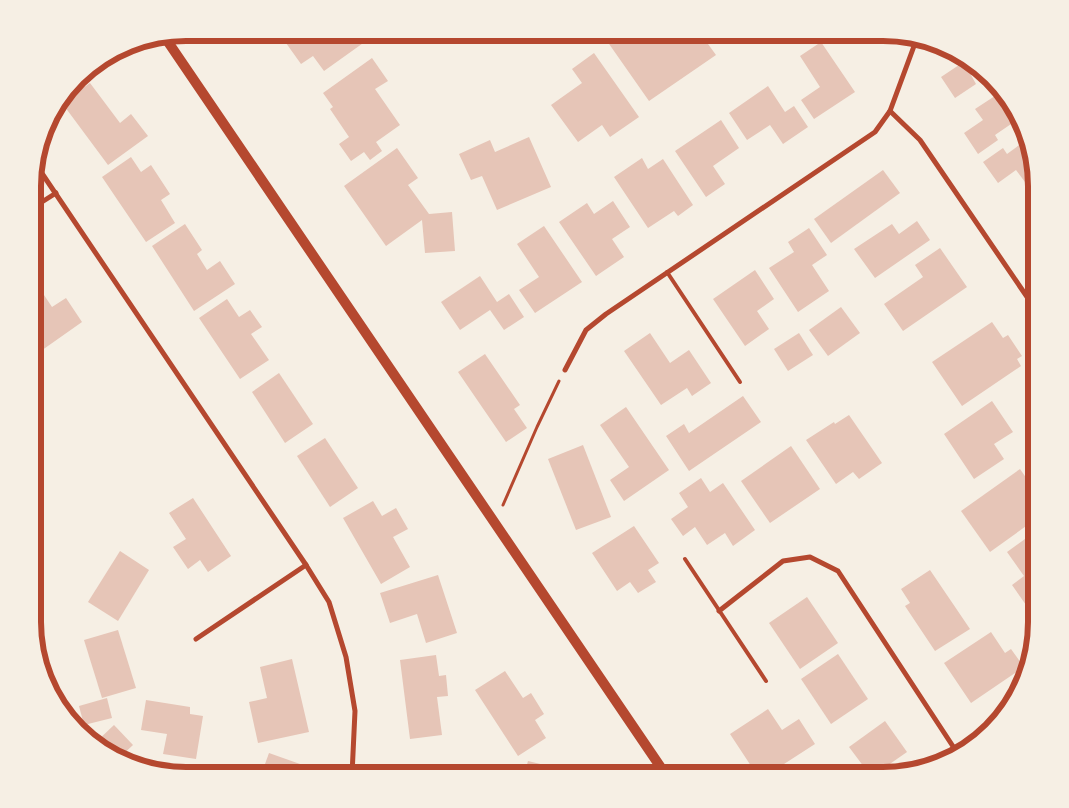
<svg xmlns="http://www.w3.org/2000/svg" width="1069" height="808" font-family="'Noto Sans',sans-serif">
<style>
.building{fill:#e6c5b7}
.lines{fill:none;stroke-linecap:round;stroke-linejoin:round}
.path{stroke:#b5482f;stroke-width:3}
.service{stroke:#b5482f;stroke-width:4}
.minor{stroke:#b5482f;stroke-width:5}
.secondary{stroke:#b5482f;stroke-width:10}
.rim{fill:none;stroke:#b5482f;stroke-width:6}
</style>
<rect width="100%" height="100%" fill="#f6efe4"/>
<!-- building -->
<g class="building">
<polygon points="286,33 360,33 366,41 324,71 313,56 301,64 281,36"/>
<polygon points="619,33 642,33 648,41 661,33 700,33 716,55 649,101 607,41"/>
<polygon points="729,33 748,33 735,42"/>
<polygon points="821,42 855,92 814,119 801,100 820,87 800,56"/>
<polygon points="949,49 981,69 971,75 976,84 955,98 941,77 959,65"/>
<polygon points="594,53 639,117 610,137 602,125 578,142 551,105 582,83 572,69"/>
<polygon points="372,58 388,81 375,89 400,125 376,142 382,151 370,160 364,152 351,161 339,144 349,137 330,109 333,107 323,93"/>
<polygon points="90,83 120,123 131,114 148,136 108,165 62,103"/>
<polygon points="768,86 785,112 794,106 808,127 783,144 770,125 747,140 729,113"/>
<polygon points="1001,92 1020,118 995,135 998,140 978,154 964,133 983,120 975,109"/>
<polygon points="721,120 739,148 713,166 725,184 706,197 675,151"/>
<polygon points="529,137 551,187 497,210 482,176 471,180 459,154 490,140 495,152"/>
<polygon points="1026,140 1034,175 1025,182 1016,170 998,183 983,162 1003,148 1007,154"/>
<polygon points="397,148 418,178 408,185 429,214 452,212 455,251 425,253 422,220 386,246 344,186"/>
<polygon points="131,157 141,172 151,165 170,194 161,200 175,223 146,242 102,177"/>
<polygon points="642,158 648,169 663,159 693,205 678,216 674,211 648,228 614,177"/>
<polygon points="883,170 900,193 831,243 814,219"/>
<polygon points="613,201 630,227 612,239 624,257 596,276 559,222 587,203 594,214"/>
<polygon points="917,221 930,240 875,278 854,249 892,224 899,234"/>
<polygon points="185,224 202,250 197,254 207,270 220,261 235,284 194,311 152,246"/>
<polygon points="544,226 582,282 535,313 519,290 539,277 517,244"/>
<polygon points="809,228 827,255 812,265 829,291 798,312 769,268 794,252 788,242"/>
<polygon points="940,248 967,287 903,331 884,304 923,277 915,265"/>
<polygon points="755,270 774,299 757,311 769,329 745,346 713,299"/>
<polygon points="480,276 497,302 509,294 524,317 504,330 490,310 460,330 441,302"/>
<polygon points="34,280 52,307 66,298 82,322 38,353 33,346"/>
<polygon points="227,299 239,317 250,310 262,327 251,334 269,360 240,379 199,318"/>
<polygon points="841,307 860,333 828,356 809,330"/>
<polygon points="992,322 1003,338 1008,335 1022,356 1017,359 1021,366 962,406 932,362"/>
<polygon points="650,333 670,363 689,350 711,383 692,396 687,388 661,405 624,351"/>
<polygon points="799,333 813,355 788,371 774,349"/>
<polygon points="485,354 520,405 514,409 527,428 506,442 458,372"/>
<polygon points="279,373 313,424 285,443 252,392"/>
<polygon points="743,396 761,422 689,471 666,436 684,424 689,433"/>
<polygon points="992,401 1013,432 994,444 1004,459 974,479 944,434"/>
<polygon points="626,407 669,470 624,501 610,480 629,467 600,425"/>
<polygon points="849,415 882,463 859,479 853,472 836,484 806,440 834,422 835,424"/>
<polygon points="325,438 358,488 330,507 297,456"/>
<polygon points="583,445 611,517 576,530 548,459"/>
<polygon points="791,446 820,489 770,523 741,481"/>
<polygon points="1020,469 1036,492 1036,519 990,552 961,511"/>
<polygon points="701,478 710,492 723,483 755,530 733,546 725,533 707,545 695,527 683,536 671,519 688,507 679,493"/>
<polygon points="193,498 231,556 208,572 200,560 188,569 173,547 186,539 169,513"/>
<polygon points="373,501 382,516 396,508 408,529 393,537 410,567 381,584 343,518"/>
<polygon points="634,526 659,563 648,570 656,582 638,593 630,582 617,591 592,553"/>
<polygon points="1036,531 1036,597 1026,605 1012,585 1024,576 1007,552"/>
<polygon points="120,551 149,570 118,621 88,602"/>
<polygon points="930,570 970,629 935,651 905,606 910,603 901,589"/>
<polygon points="438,575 457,633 426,643 417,614 390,623 380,593"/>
<polygon points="807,597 838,643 800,669 769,623"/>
<polygon points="118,630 136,688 102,698 84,640"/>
<polygon points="991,632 1005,653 1011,649 1024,667 971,703 944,663"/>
<polygon points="838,654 868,699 831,724 801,679"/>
<polygon points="436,655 439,676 446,675 448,696 437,697 442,735 410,739 400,660"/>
<polygon points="292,659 309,732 258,743 249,702 267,698 260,667"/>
<polygon points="505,671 523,698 531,693 544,714 535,720 546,738 518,756 475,690"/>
<polygon points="107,698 112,718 84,725 79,706"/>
<polygon points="146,700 190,707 190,714 203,716 196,759 163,754 167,734 141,730"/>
<polygon points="768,709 782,730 799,719 815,744 767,775 757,775 730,734"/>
<polygon points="885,721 907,752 874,775 870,775 849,747"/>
<polygon points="114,725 133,745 119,758 95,743"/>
<polygon points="269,753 300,764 296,775 261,775"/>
<polygon points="528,761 561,769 560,775 524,775"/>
<polygon points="815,767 820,775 801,775"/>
</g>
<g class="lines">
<!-- path -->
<polyline class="path" points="503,505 537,427 559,381"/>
<!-- service -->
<g class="service">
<polyline points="667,272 740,382"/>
<polyline points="685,559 766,681"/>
</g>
<!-- minor -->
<g class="minor">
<polyline points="890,111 920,140 1036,310"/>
<polyline points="35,163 306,565 329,602 346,657 355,711 352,775"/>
<polyline points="34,207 56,193"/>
<polyline points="565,370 586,330 606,314 875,132 890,111 917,38"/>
<polyline points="719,611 783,561 810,557 838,571 958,754"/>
<polyline points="196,639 306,565"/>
<polyline points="353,774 383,775"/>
</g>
<!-- secondary -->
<polyline class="secondary" points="164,36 666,775"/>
</g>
<!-- crop -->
<path d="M0 0H1069V808H0ZM186 41H883A145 145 0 0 1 1028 186V622A145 145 0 0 1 883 767H186A145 145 0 0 1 41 622V186A145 145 0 0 1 186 41Z" fill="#f6efe4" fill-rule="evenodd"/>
<path class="rim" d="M186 41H883A145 145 0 0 1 1028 186V622A145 145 0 0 1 883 767H186A145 145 0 0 1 41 622V186A145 145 0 0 1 186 41Z"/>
</svg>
